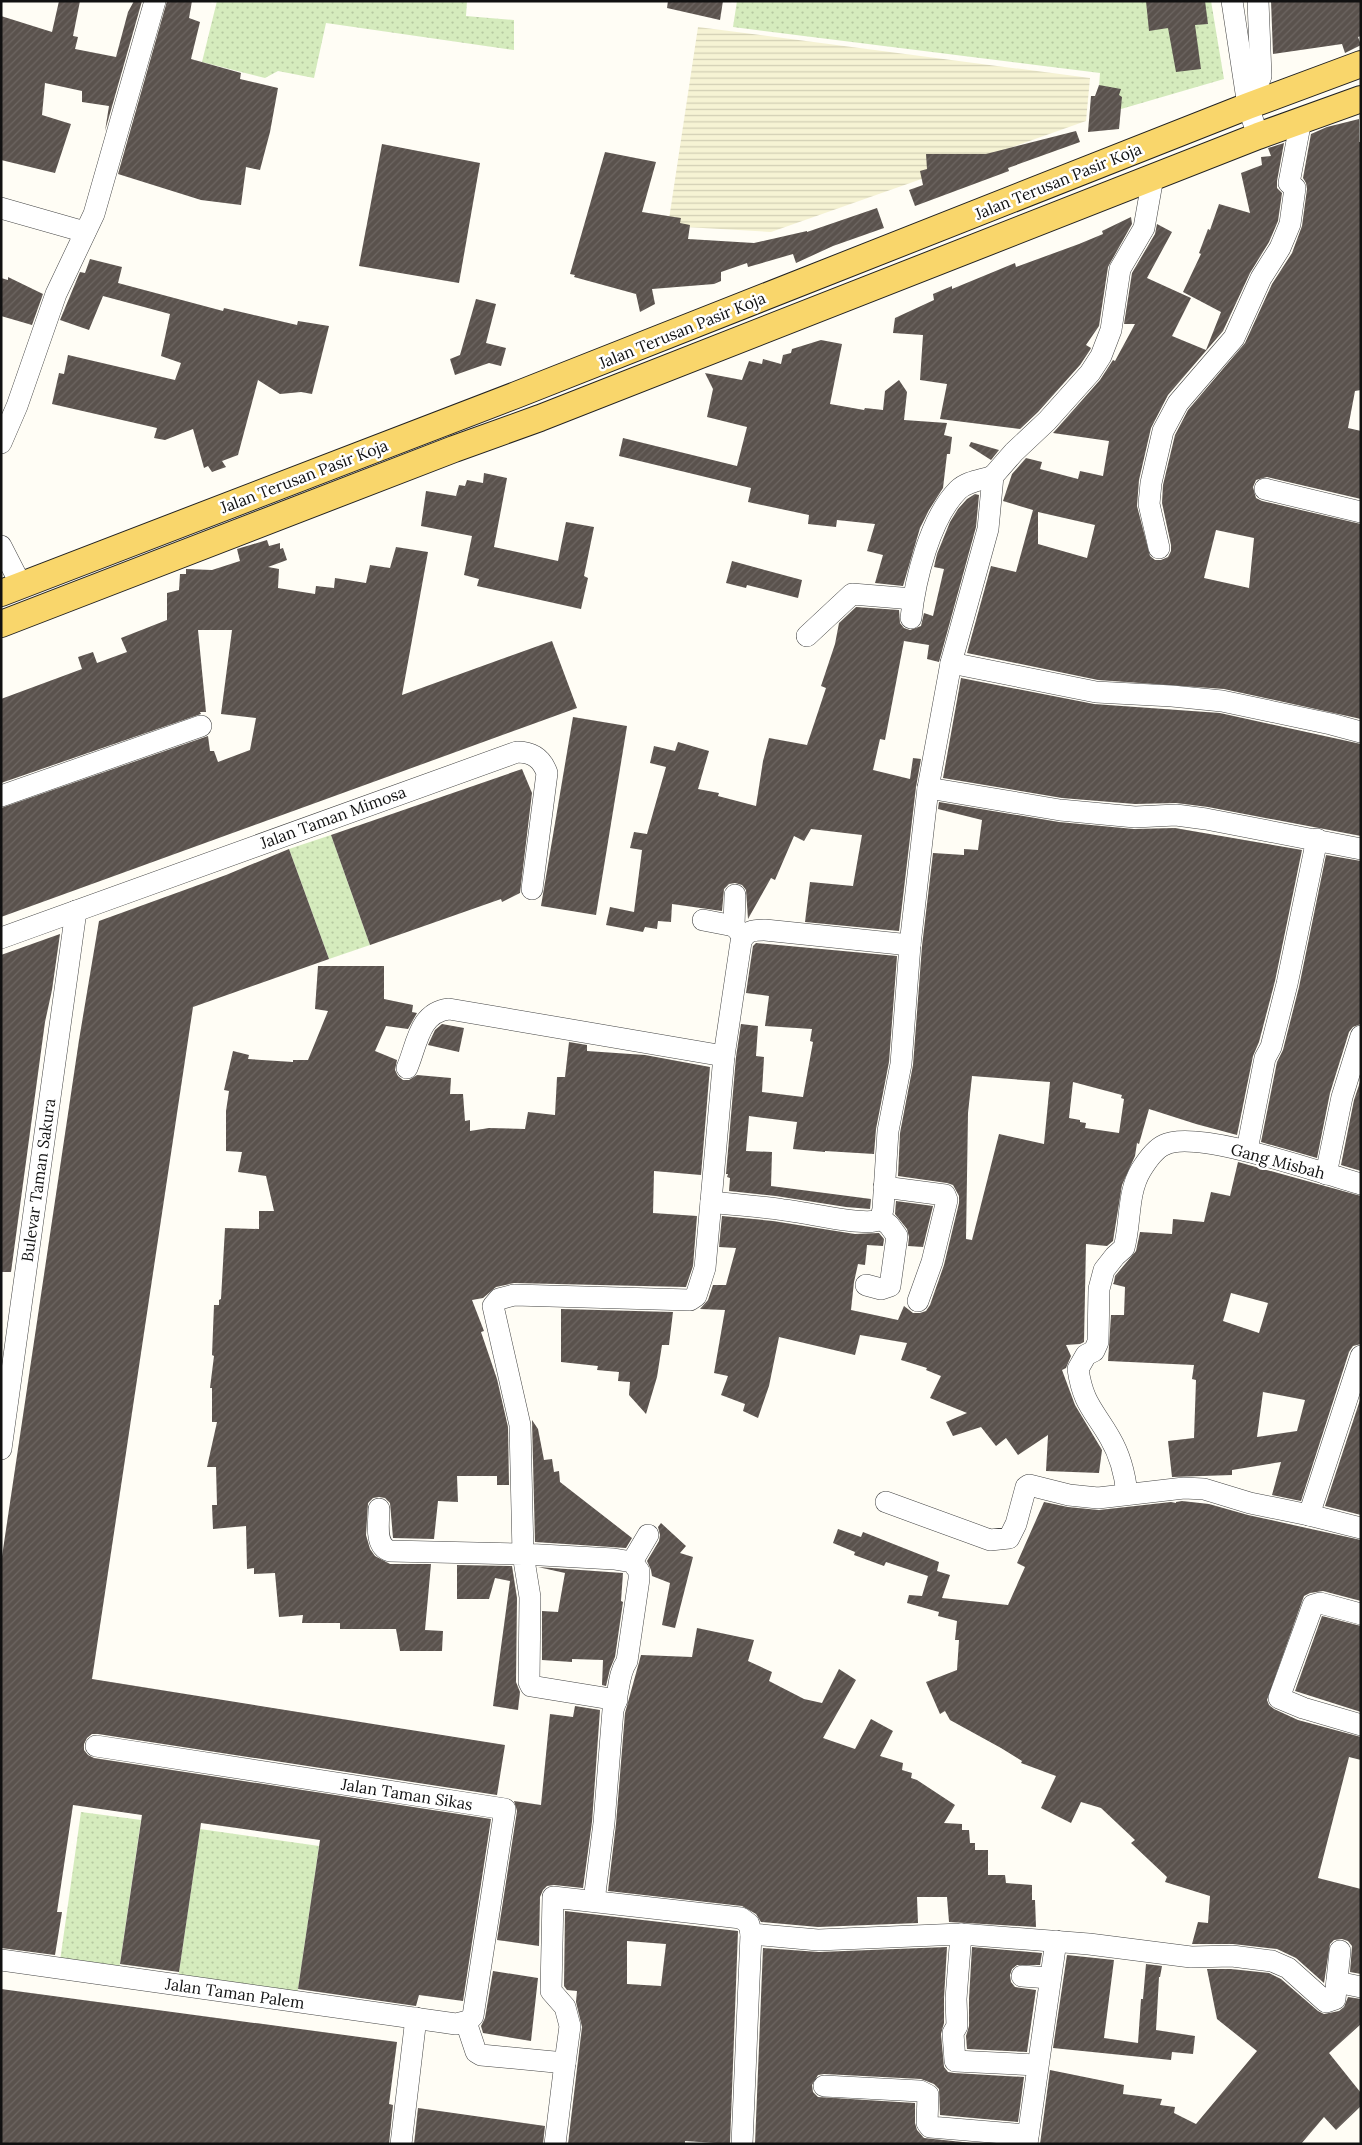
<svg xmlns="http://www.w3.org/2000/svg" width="1362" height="2145" font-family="Lora,serif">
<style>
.farmland{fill:url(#farmland-rules)}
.grass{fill:url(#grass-dots)}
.building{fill:url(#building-hatch);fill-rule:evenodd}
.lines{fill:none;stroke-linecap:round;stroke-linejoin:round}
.minor-casing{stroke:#444;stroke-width:22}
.major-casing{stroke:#222;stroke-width:28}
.minor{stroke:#fff;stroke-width:21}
.major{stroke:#f9d66b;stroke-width:26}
.labels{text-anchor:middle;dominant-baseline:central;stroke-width:5;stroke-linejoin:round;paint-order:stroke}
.street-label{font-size:16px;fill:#111;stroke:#fff}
</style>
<defs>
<pattern id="farmland-rules" width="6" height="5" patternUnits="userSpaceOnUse" patternTransform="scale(1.25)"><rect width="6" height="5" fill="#f6f3d4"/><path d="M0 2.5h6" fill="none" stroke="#d2cfb5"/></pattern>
<pattern id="grass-dots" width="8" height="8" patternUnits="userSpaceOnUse" patternTransform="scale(1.25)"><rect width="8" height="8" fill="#d5ebbd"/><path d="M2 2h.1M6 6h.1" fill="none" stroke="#b6c8a1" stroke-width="1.8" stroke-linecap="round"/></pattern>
<pattern id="building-hatch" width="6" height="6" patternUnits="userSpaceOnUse" patternTransform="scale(1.25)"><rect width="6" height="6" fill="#5a524d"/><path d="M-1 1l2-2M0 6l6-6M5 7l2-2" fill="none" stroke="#6d6662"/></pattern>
</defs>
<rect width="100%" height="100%" fill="#fffdf5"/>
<!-- farmland -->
<polygon class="farmland" points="698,27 1090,78 1086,121 771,232 668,226"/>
<!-- grass -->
<g class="grass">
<polygon points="217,1 467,1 466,16 514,20 514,50 326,23 314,78 278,71 265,78 202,62"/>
<polygon points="737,1 1211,1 1224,79 1097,116 1100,73 733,27"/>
<polygon points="331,835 370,945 329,959 289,849"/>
<polygon points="81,1812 141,1820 119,1970 60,1961"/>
<polygon points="200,1829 319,1846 297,1996 178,1979"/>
</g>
<!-- building -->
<g class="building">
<polygon points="59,1 80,1 73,36 78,37 75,49 116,57 128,12 134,1 142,1 105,131 109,106 82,102 82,91 45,83 42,115 71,124 55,173 1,160 1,16 52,32"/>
<polygon points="167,1 192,1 189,18 200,22 191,59 241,73 240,79 278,88 270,132 260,170 246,167 241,205 201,200 118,174"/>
<polygon points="668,1 723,1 720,20 667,8"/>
<polygon points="1146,1 1205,1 1208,24 1195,25 1201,69 1176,72 1168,28 1149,31"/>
<polygon points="1271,1 1361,1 1361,36 1358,37 1361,45 1345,53 1342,44 1273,54"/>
<polygon points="1099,85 1121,89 1119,95 1122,97 1119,129 1088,132 1091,96 1095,96"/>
<path d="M1359 119V142H1361V390L1355 391 1348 428 1361 431V499L1267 477 1256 480 1253 487 1256 498 1262 501 1361 524V719L1224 689 1098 680 967 653 991 566 1016 572 1033 510 1003 501 1012 474 1026 458 1042 462 1040 469 1078 479 1080 471 1103 476 1109 441 1053 433 1100 380 1113 360 1115 361 1135 324H1124L1132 273 1155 234 1157 224 1172 232 1147 278 1191 298 1172 336 1206 350 1221 312 1183 292 1201 254 1199 253 1208 229 1210 230 1219 204 1250 213 1241 173 1262 165 1261 157 1271 156 1268 148 1284 143 1277 181V188L1282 193 1278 221 1269 242 1250 273 1223 331 1168 395 1151 428 1139 480 1137 506 1150 556 1155 560H1161L1168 557 1171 551V545L1162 503 1163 485 1175 435 1188 410 1245 343 1272 284 1292 253 1302 226 1307 189 1306 183 1303 178 1311 134 1327 127ZM1038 512 1095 525 1087 558 1038 544ZM1216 530 1254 538 1249 588 1204 578Z"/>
<polygon points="1076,131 1080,142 1008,168 1009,171 915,206 909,190 923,185 920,171 927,169 926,154 986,154"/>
<polygon points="382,144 480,163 459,283 359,266"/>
<polygon points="605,152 656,162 642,212 681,218 680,223 690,225 688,239 754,243 807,231 807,232 877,208 884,228 833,246 796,263 793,254 748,267 747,263 721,272 721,281 714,284 652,289 655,304 640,312 636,294 574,277 575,275 570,274"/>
<polygon points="1131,217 1132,224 1108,267 1099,326 1086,345 1091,348 1090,350 1080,365 1038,412 1020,429 940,419 947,384 920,380 923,335 893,333 895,318 934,300 933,294 952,286 952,289 1015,263 1016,267 1079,244 1103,234 1102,231"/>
<polygon points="90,259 122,267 118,283 223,311 224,308 297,325 298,321 329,326 312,394 301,392 280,394 258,380 238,455 222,461 226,467 212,472 208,466 204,468 193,429 165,440 154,438 157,428 52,404 59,373 64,374 68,355 175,380 181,363 161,356 170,314 103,296 89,330 60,320 80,272 85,273"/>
<polygon points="8,277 43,294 32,325 1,316 1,278 8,280"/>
<polygon points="476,299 496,304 486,343 506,348 501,366 489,363 455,375 450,359 460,355"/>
<polygon points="821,340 842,344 830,404 864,410 865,408 883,410 885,391 899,380 907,392 904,420 947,423 944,435 952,437 950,454 947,454 943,488 929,510 920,528 903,586 875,583 883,555 867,551 875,524 837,520 836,527 808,524 809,515 748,502 751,488 619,456 623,438 737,466 747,427 707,417 713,389 705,373 742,380 749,361 762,364 763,359 781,364 783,355 791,353 792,349"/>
<polygon points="971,442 999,450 991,460 969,446"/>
<polygon points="484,473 507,478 494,547 558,561 566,522 594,527 584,576 588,578 581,609 477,586 479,579 464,575 472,536 421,526 426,491 456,496 459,485 465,486 467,480 483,483"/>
<polygon points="975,494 979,495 976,527 939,662 927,659 929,645 904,641 885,740 880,739 873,770 910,779 913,758 921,759 916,787 899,931 805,922 810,882 853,886 862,835 811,829 804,841 794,836 775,880 771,878 748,919 746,890 742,885 735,883 729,884 724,889 722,911 672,904 671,922 658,921 657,929 645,927 643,932 606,925 610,907 634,912 642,850 630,848 634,832 647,834 666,767 650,763 654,746 675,751 678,742 709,751 698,789 719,793 718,796 756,806 763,761 769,738 807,745 826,688 821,686 835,644 839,623 856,607 899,610 900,623 904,628 910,630 921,626 924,613 933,616 944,569 934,567 937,554 950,522 958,509 967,499"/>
<polygon points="267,540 269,546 280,543 280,549 283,548 287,560 268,567 279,569 278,588 315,594 316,586 334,588 335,578 366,583 370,565 390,568 396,547 428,552 402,695 552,641 577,708 1,917 1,808 208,736 210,751 214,751 218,762 250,750 256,718 221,714 232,630 198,630 206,712 200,712 201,714 1,783 1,699 82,669 78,657 93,652 97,663 127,652 121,638 167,620 167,593 179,590 180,574 186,574 186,569 212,570 240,561 237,549"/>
<polygon points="732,561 802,580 798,598 747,585 746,588 726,583"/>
<polygon points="961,678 1094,704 1220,713 1361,744 1361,836 1208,807 1176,803 1135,804 1062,798 943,778"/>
<polygon points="573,717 627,726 596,915 541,906"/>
<polygon points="522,769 532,793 520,893 502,902 501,899 370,945 331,835"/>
<path d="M939 802 1059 822 1134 829 1175 828 1302 850 1275 981 1259 1042 1253 1056 1237 1135 1196 1124 1149 1109 1139 1144 1137 1143 1135 1156 1122 1185 1113 1241 1107 1246 1086 1244 1084 1342 1080 1344 1066 1345 1071 1356 1066 1368 1062 1370 1075 1405 1102 1450 1099 1473 1046 1471 1048 1435 1018 1455 1006 1438 996 1446 981 1427 953 1436 946 1422 967 1413 930 1398 941 1376 926 1370 927 1368 901 1360 907 1343 860 1335 855 1355 779 1337 769 1386 758 1418 743 1411 745 1404 721 1395 728 1376 714 1373 725 1310 700 1309 708 1300 713 1285H726L736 1248 719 1247 722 1216 773 1221 855 1234 879 1233 884 1239 883 1246 867 1245 865 1265 858 1264 854 1282 851 1310 898 1320 904 1306 913 1313H920L926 1311 930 1305 944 1265 959 1203V1196L953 1185 947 1183 898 1176 900 1133 913 1065 922 946 933 853 964 855V849L978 850 982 820 938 809ZM972 1076 1050 1082 1044 1144 999 1134 972 1240 966 1239 968 1113ZM1073 1082 1122 1095 1121 1098 1124 1099 1119 1133 1085 1128 1086 1123 1080 1122V1120L1069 1118Z"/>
<polygon points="289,849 329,959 193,1007 92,1679 505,1745 497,1795 98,1734 92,1734 87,1738 84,1744 84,1750 88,1755 94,1758 491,1819 463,2001 419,1995 416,2006 298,1989 320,1840 201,1823 179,1972 120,1964 142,1815 73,1805 57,1912 62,1912 55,1955 1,1948 1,1563 79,1040 99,921 226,875"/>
<polygon points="1326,855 1361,861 1361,1024 1353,1027 1349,1032 1330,1093 1317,1158 1261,1142 1277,1062 1283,1050 1299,987"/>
<polygon points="60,934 52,990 45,1022 11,1272 1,1272 1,955"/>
<polygon points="756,943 897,956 889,1062 876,1129 874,1154 825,1151 825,1152 793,1149 797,1122 749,1116 746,1151 772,1152 771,1186 871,1199 870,1209 846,1207 776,1196 729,1191 730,1178 727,1177 728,1174 726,1174 736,1057 741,1024 758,1026 756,1056 764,1057 762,1092 803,1097 813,1042 810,1041 812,1029 765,1026 769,996 746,993 753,946"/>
<polygon points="318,966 384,966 384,999 413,1005 412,1012 417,1013 408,1029 386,1026 375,1051 397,1060 395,1070 398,1076 403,1080 409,1080 417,1075 451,1078 450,1094 463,1094 465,1121 470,1120 470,1131 489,1128 525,1129 528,1112 555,1115 557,1077 565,1077 569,1042 587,1045 587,1051 645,1055 710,1067 701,1175 654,1171 653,1213 697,1216 693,1266 686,1287 514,1283 496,1287 483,1298 472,1300 484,1331 481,1332 497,1379 508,1427 509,1485 497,1485 497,1476 457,1476 458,1502 438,1501 434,1539 393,1538 390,1503 385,1498 379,1497 373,1498 368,1503 366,1535 370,1549 375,1556 390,1564 431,1564 425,1630 443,1631 442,1651 400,1651 396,1629 340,1629 340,1623 302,1623 303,1615 279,1617 275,1573 254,1574 254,1568 247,1569 246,1526 213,1529 212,1505 217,1505 216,1467 207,1467 217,1422 212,1422 212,1388 210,1388 214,1356 212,1355 214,1305 219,1305 219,1300 221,1299 225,1228 259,1229 259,1211 274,1211 266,1176 238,1172 242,1152 226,1151 226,1111 229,1091 224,1090 233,1051 249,1055 248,1059 293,1062 293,1060 308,1060 328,1011 315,1009"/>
<polygon points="442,1024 464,1028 459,1052 428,1045 435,1030"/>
<polygon points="1361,1079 1361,1171 1341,1165 1354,1100"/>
<path d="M1238 1162 1361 1196V1344L1353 1346 1349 1352 1301 1501 1272 1495 1281 1462 1232 1470V1475L1172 1477 1168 1441 1194 1438 1196 1380 1192 1379 1194 1365 1108 1361 1111 1315H1124L1125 1287 1113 1284 1114 1282 1115 1276 1136 1251 1140 1232 1172 1234 1173 1219 1204 1222 1211 1192 1230 1196ZM1231 1293 1268 1303 1259 1333 1223 1321ZM1263 1392 1305 1400 1297 1431 1257 1437Z"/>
<polygon points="896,1201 933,1206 923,1247 908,1246 909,1237 907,1229 895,1214"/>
<polygon points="561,1309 673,1312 669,1345 662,1345 657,1377 646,1414 629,1395 630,1382 618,1381 619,1372 597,1370 598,1366 561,1362"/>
<polygon points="1361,1397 1361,1515 1325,1506"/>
<polygon points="532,1420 538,1429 544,1460 552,1459 554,1472 559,1471 560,1482 632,1538 626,1548 535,1542"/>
<polygon points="1182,1501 1209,1504 1248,1515 1361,1540 1361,1601 1323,1591 1310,1593 1304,1596 1267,1700 1269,1705 1274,1709 1298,1720 1361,1737 1361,1760 1349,1757 1318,1878 1361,1889 1361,1974 1350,1972 1352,1946 1348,1941 1342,1939 1334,1940 1330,1944 1324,1983 1296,1958 1277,1949 1233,1944 1192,1944 1198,1922 1208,1923 1210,1896 1165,1882 1167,1877 1131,1843 1135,1840 1101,1808 1081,1802 1071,1823 1041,1808 1056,1776 1021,1763 1022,1761 1001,1748 950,1720 945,1711 940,1714 926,1682 957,1670 959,1640 955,1640 957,1621 938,1616 939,1612 907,1603 909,1595 922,1596 928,1576 886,1562 884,1566 854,1555 855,1552 833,1543 838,1529 861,1537 863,1532 939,1562 937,1571 950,1575 942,1598 1008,1605 1025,1567 1017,1563 1044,1502 1068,1507 1099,1510 1171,1502 1176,1503 1176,1502"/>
<polygon points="661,1523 686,1546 680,1553 693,1557 675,1628 662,1625 670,1583 652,1576 651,1570 647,1561 659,1541 660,1535 658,1527"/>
<polygon points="457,1565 512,1566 517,1598 516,1682 520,1692 518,1710 493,1706 510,1581 495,1578 489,1599 457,1599"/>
<polygon points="538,1567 623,1573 621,1601 623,1602 615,1657 610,1669 606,1686 602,1685 603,1660 572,1659 572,1662 542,1660 542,1611 558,1612 565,1573"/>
<polygon points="1322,1616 1361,1626 1361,1712 1295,1691"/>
<polygon points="697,1628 754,1640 748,1661 772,1672 769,1681 804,1699 822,1703 839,1669 856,1680 823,1738 855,1749 871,1719 893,1731 880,1756 903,1763 902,1770 912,1773 911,1778 917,1780 955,1805 944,1823 962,1824 962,1830 969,1830 970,1843 975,1843 975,1850 988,1850 988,1875 1005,1875 1006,1883 1032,1885 1032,1900 1035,1900 1036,1927 949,1922 947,1897 917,1897 918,1923 818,1927 761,1922 756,1914 742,1906 608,1891 616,1824 625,1713 641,1655 692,1657"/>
<polygon points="575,1706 600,1710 592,1822 583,1888 554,1885 547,1886 543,1890 540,1897 539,1946 497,1940 517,1811 514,1801 541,1805 550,1714 573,1717"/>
<path d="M565 1911 738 1931 730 2144 685 2141V2144H568L582 2027 576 2002 577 1991 567 1990 564 1986ZM627 1941 666 1944 661 1986 627 1984Z"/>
<polygon points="947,1947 944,1998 944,2023 941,2034 944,2067 948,2072 954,2073 1024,2077 1018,2122 940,2115 939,2089 934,2084 921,2079 824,2074 818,2075 812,2085 813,2092 818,2097 915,2103 915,2123 917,2130 924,2138 982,2144 755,2144 763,1948 819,1952"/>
<polygon points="972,1947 1042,1953 1040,1965 1017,1965 1012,1969 1010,1975 1011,1982 1015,1987 1036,1990 1027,2052 967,2049 966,2036 969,2026 969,1999"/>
<polygon points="1067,1955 1114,1960 1104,2038 1138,2043 1141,1999 1143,1999 1146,1964 1162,1966 1160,1977 1159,1977 1156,2030 1195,2036 1193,2054 1172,2052 1171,2060 1053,2048"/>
<polygon points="1207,1969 1231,1969 1269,1973 1281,1979 1318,2011 1324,2014 1339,2011 1344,2007 1348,1997 1361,1999 1361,2024 1329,2053 1361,2093 1361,2106 1336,2130 1324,2117 1301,2144 1040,2144 1050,2070 1124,2085 1123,2094 1162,2099 1160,2105 1175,2107 1174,2113 1196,2124 1257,2051 1217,2019"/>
<polygon points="493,1971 538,1978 531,2041 483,2033 481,2026 485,2018"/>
<polygon points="1,1989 397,2042 389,2104 393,2105 389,2144 1,2144"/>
<polygon points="418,2108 545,2126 543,2144 414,2144"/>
</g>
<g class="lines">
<defs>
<g id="minor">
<polyline points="1232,1 1248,106 1258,136"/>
<polyline points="1247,96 1258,84 1261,76 1258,1"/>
<polyline points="1,208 85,232"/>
<polyline points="1,443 17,406 56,294 94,214 155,1"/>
<polyline points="1265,489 1361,512"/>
<polyline points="1,546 21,585"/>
<polyline points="1159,548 1149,504 1151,483 1163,431 1178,403 1234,338 1261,278 1280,248 1290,224 1295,188 1289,183 1301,120"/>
<path d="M911 618C915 580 930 518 958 490 967 481 982 480 993 476"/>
<polyline points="807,636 852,594 913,599"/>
<polyline points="951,663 1096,692 1172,696 1222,701 1331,724 1361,732"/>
<polyline points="928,788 1060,810 1135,817 1176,815 1206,819 1361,849"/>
<polyline points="1,796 201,726"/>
<polyline points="735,895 734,926 743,936"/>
<polyline points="703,920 734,926"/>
<path d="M1 938 517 752C533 752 542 759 547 773L532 889"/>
<path d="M407 1068C417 1045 419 1012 449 1009L724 1056"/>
<polyline points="1247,1150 1265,1058 1271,1047 1287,984 1317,839"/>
<polyline points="1326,1174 1342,1097 1361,1036"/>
<polyline points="884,1187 945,1195 947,1200 932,1262 918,1301"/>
<path d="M711 1202C735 1205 759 1206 784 1210 805 1212 857 1225 875 1221 881 1219 882 1214 883 1209L888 1131 901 1064 910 945 928 788 951 663 988 529 993 476 1014 452 1047 421 1090 373 1101 356 1111 330 1120 269 1144 228 1153 177"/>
<polyline points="866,1285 881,1289 890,1286 897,1236 889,1225 880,1218"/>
<polyline points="1,1449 76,911"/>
<path d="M1127 1494C1125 1474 1120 1455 1110 1438 1094 1410 1083 1404 1078 1369L1086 1355 1094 1351 1098 1342 1099 1289 1104 1270 1115 1256 1124 1248C1131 1223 1127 1193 1141 1170 1146 1162 1155 1149 1164 1145 1196 1128 1323 1174 1361 1184"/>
<polyline points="886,1502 990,1540 1009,1538 1016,1524 1026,1487 1029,1485 1069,1495 1098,1498 1184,1488 1204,1489 1250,1503 1309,1515 1361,1356"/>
<path d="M379 1509C379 1522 374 1546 390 1551L523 1554 530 1597 529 1682 531 1686 617 1700"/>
<polyline points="1309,1515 1361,1528"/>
<polyline points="632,1562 648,1535"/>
<polyline points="1361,1614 1320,1603 1313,1605 1279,1698 1303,1708 1361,1725"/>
<path d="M594 1901 604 1823 613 1710C620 1693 617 1676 627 1661L639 1579V1571L632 1562 614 1559 523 1554 520 1425 493 1306 499 1299 514 1295 690 1300 696 1296 705 1268 724 1056 741 942C745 931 753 930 765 930L910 945"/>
<polyline points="961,1934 956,1999 957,2026 953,2033 955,2061 1037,2065"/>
<polyline points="1,1960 456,2024 468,2021 473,2016 505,1809 96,1746"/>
<polyline points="1022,1976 1050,1978"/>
<polyline points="1337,1982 1361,1987"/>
<polyline points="466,2022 476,2052 481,2055 565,2063 570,2026 565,2007 551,1991 553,1897 741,1918 749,1924 751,1934 818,1940 961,1934 1089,1944 1191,1957 1232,1956 1272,1961 1288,1968 1326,2002 1335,1999 1340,1951"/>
<polyline points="824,2086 920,2091 928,2095 927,2123 930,2127 1028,2135"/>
<polyline points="401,2144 416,2018"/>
<polyline points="555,2144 565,2063"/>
<polyline points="742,2144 751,1934"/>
<polyline points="1027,2144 1056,1941"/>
</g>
<g id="major">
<polyline points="1,593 516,395 1248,106 1361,64"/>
<polyline points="1,624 454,449 540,418 1258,136 1361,99"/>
</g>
</defs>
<!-- minor casing -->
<use href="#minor" class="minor-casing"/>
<!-- major casing -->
<use href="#major" class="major-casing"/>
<!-- minor -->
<use href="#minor" class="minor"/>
<!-- major -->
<use href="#major" class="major"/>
</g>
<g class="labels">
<!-- street labels -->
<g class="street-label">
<text transform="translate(1058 181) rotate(-22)">Jalan Terusan Pasir Koja</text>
<text transform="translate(682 330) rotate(-22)">Jalan Terusan Pasir Koja</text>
<text transform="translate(304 476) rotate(-21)">Jalan Terusan Pasir Koja</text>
<text transform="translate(333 817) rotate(-20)">Jalan Taman Mimosa</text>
<text transform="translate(1278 1161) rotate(15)">Gang Misbah</text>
<text transform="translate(38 1180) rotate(-82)">Bulevar Taman Sakura</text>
<text transform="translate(407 1794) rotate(9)">Jalan Taman Sikas</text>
<text transform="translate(235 1993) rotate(8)">Jalan Taman Palem</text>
</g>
</g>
<!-- border -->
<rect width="1362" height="2145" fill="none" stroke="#111111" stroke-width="5"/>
</svg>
